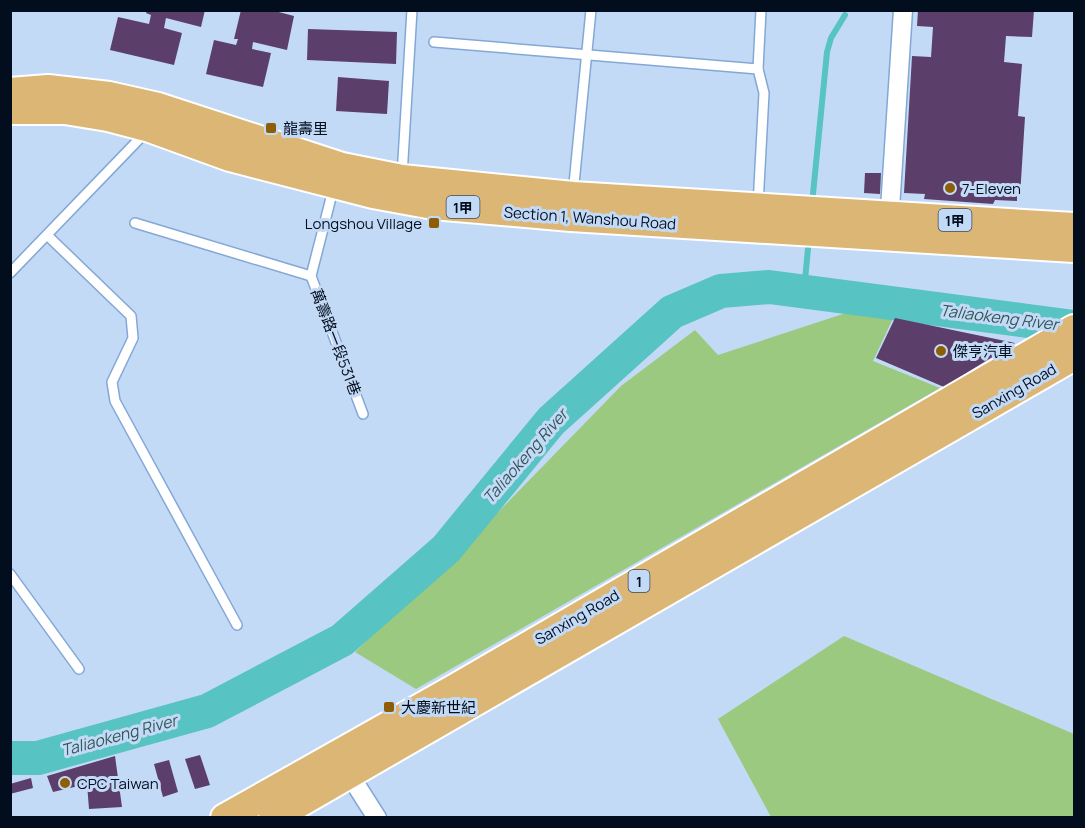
<svg xmlns="http://www.w3.org/2000/svg" width="1085" height="828" font-family="Manrope,'Noto Sans TC',sans-serif">
<style>
.green{fill:#9ac97f}
.lines{fill:none;stroke-linecap:round;stroke-linejoin:round}
.stream{stroke:#57c3c2;stroke-width:6}
.river{stroke:#57c3c2;stroke-width:34}
.building{fill:#5c3e6a}
.lane-casing{stroke:#83a8d6;stroke-width:12}
.street-casing{stroke:#83a8d6;stroke-width:21}
.primary-casing{stroke:#fff;stroke-width:32}
.lane{stroke:#fff;stroke-width:9}
.street{stroke:#fff;stroke-width:18}
.primary{stroke:#dcb675;stroke-width:28}
.poi-dot{fill:#8d5e06;stroke:#c3daf7;stroke-width:2}
.labels{text-anchor:middle;dominant-baseline:central;stroke-width:6;stroke-linejoin:round;paint-order:stroke}
.shield{fill:#c3daf7;stroke:#3c4a5e;stroke-width:1.5}
.shield-label{font-size:14px;font-weight:bold;fill:#020d1d}
.poi-label{font-size:15px;fill:#020d1d;stroke:#c3daf7;text-anchor:start}
.street-label{font-size:15px;fill:#020d1d;stroke:#c3daf7}
.water-label{font-size:16px;font-style:italic;fill:#345655;stroke:#c3daf7}
</style>
<rect width="100%" height="100%" fill="#c3daf7"/>
<!-- green -->
<g class="green">
<polygon points="855,310 894,316 873,361 940,388 416,689 355,652 468,543 621,386 695,330 718,355"/>
<polygon points="844,636 1074,734 1074,817 771,817 718,719"/>
</g>
<g class="lines">
<!-- stream -->
<g class="stream">
<polyline points="812,204 827,52 831,38 845,15"/>
<polyline points="804,291 809,238"/>
</g>
<!-- river -->
<polyline class="river" points="10,758 38,758 207,711 342,640 446,549 551,421 672,312 721,291 769,287 1074,327"/>
</g>
<!-- building -->
<g class="building">
<polygon points="147,10 205,10 201,27 166,18 164,28 182,33 174,65 110,50 118,17 149,24 151,15 146,13"/>
<polygon points="241,10 271,10 294,16 287,50 253,42 252,49 271,53 263,87 206,74 214,40 236,45 238,39 234,39"/>
<polygon points="918,10 1034,10 1032,37 1006,36 1004,62 1022,64 1018,116 1025,117 1020,196 1017,196 1017,201 995,200 993,204 924,199 925,194 904,193 912,56 931,57 933,27 917,26"/>
<polygon points="308,29 397,32 396,64 307,60"/>
<polygon points="338,77 389,81 387,114 336,111"/>
<polygon points="865,173 881,173 880,194 864,193"/>
<polygon points="895,318 1015,343 944,387 876,358"/>
<polygon points="200,755 210,785 195,789 185,759"/>
<polygon points="115,756 122,807 89,809 87,784 53,792 47,776"/>
<polygon points="169,760 178,792 163,797 154,764"/>
<polygon points="31,778 33,788 10,794 10,784"/>
</g>
<g class="lines">
<defs>
<g id="lane">
<polyline points="434,42 758,69"/>
<polyline points="402,176 412,10"/>
<polyline points="334,186 311,276 363,414"/>
<polyline points="573,194 591,10"/>
<polyline points="758,205 764,93 758,69 761,10"/>
<polyline points="135,223 311,276"/>
<polyline points="48,236 131,316 133,338 112,382 115,401 237,625"/>
<polyline points="10,273 146,132"/>
<polyline points="10,574 79,669"/>
</g>
<g id="street">
<polyline points="889,224 903,10"/>
<polyline points="344,766 377,818"/>
</g>
<g id="primary">
<polyline points="10,92 48,89 109,96 158,107 342,167 402,179 573,196 1074,227"/>
<polyline points="10,110 65,110 108,117 150,128 230,157 373,194 433,205 571,217 1074,248"/>
<polyline points="225,818 454,689 1074,329"/>
<polyline points="273,818 1074,356"/>
</g>
</defs>
<!-- lane casing -->
<use href="#lane" class="lane-casing"/>
<!-- street casing -->
<use href="#street" class="street-casing"/>
<!-- primary casing -->
<use href="#primary" class="primary-casing"/>
<!-- lane -->
<use href="#lane" class="lane"/>
<!-- street -->
<use href="#street" class="street"/>
<!-- primary -->
<use href="#primary" class="primary"/>
</g>
<!-- markers -->
<g class="poi-dot">
<rect x="265" y="122" width="12" height="12" rx="3"/>
<circle cx="950" cy="188" r="6"/>
<rect x="428" y="217" width="12" height="12" rx="3"/>
<circle cx="941" cy="351" r="6"/>
<rect x="383" y="701" width="12" height="12" rx="3"/>
<circle cx="65" cy="783" r="6"/>
</g>
<g class="labels">
<!-- shield labels -->
<g class="shield">
<rect x="446.5" y="196" width="33" height="22" rx="4.5"/>
<rect x="938.5" y="209" width="33" height="22" rx="4.5"/>
<rect x="628.5" y="570" width="21" height="22" rx="4.5"/>
</g>
<g class="shield-label">
<text x="463" y="207">1甲</text>
<text x="955" y="220">1甲</text>
<text x="639" y="581">1</text>
</g>
<!-- poi labels -->
<g class="poi-label">
<text x="283" y="128">龍壽里</text>
<text x="962" y="188">7-Eleven</text>
<text x="422" y="223" text-anchor="end">Longshou Village</text>
<text x="953" y="351">傑亨汽車</text>
<text x="401" y="707">大慶新世紀</text>
<text x="77" y="783">CPC Taiwan</text>
</g>
<!-- street labels -->
<g class="street-label">
<text transform="translate(590 218) rotate(4)">Section 1, Wanshou Road</text>
<text transform="translate(336 342) rotate(69)">萬壽路一段531巷</text>
<text transform="translate(1014 391) rotate(-30)">Sanxing Road</text>
<text transform="translate(577 617) rotate(-30)">Sanxing Road</text>
</g>
<!-- water labels -->
<g class="water-label">
<text transform="translate(999 317) rotate(7)">Taliaokeng River</text>
<text transform="translate(525 456) rotate(-49)">Taliaokeng River</text>
<text transform="translate(119 735) rotate(-15)">Taliaokeng River</text>
</g>
</g>
<!-- border -->
<rect width="1085" height="828" fill="none" stroke="#020d1d" stroke-width="24"/>
</svg>
